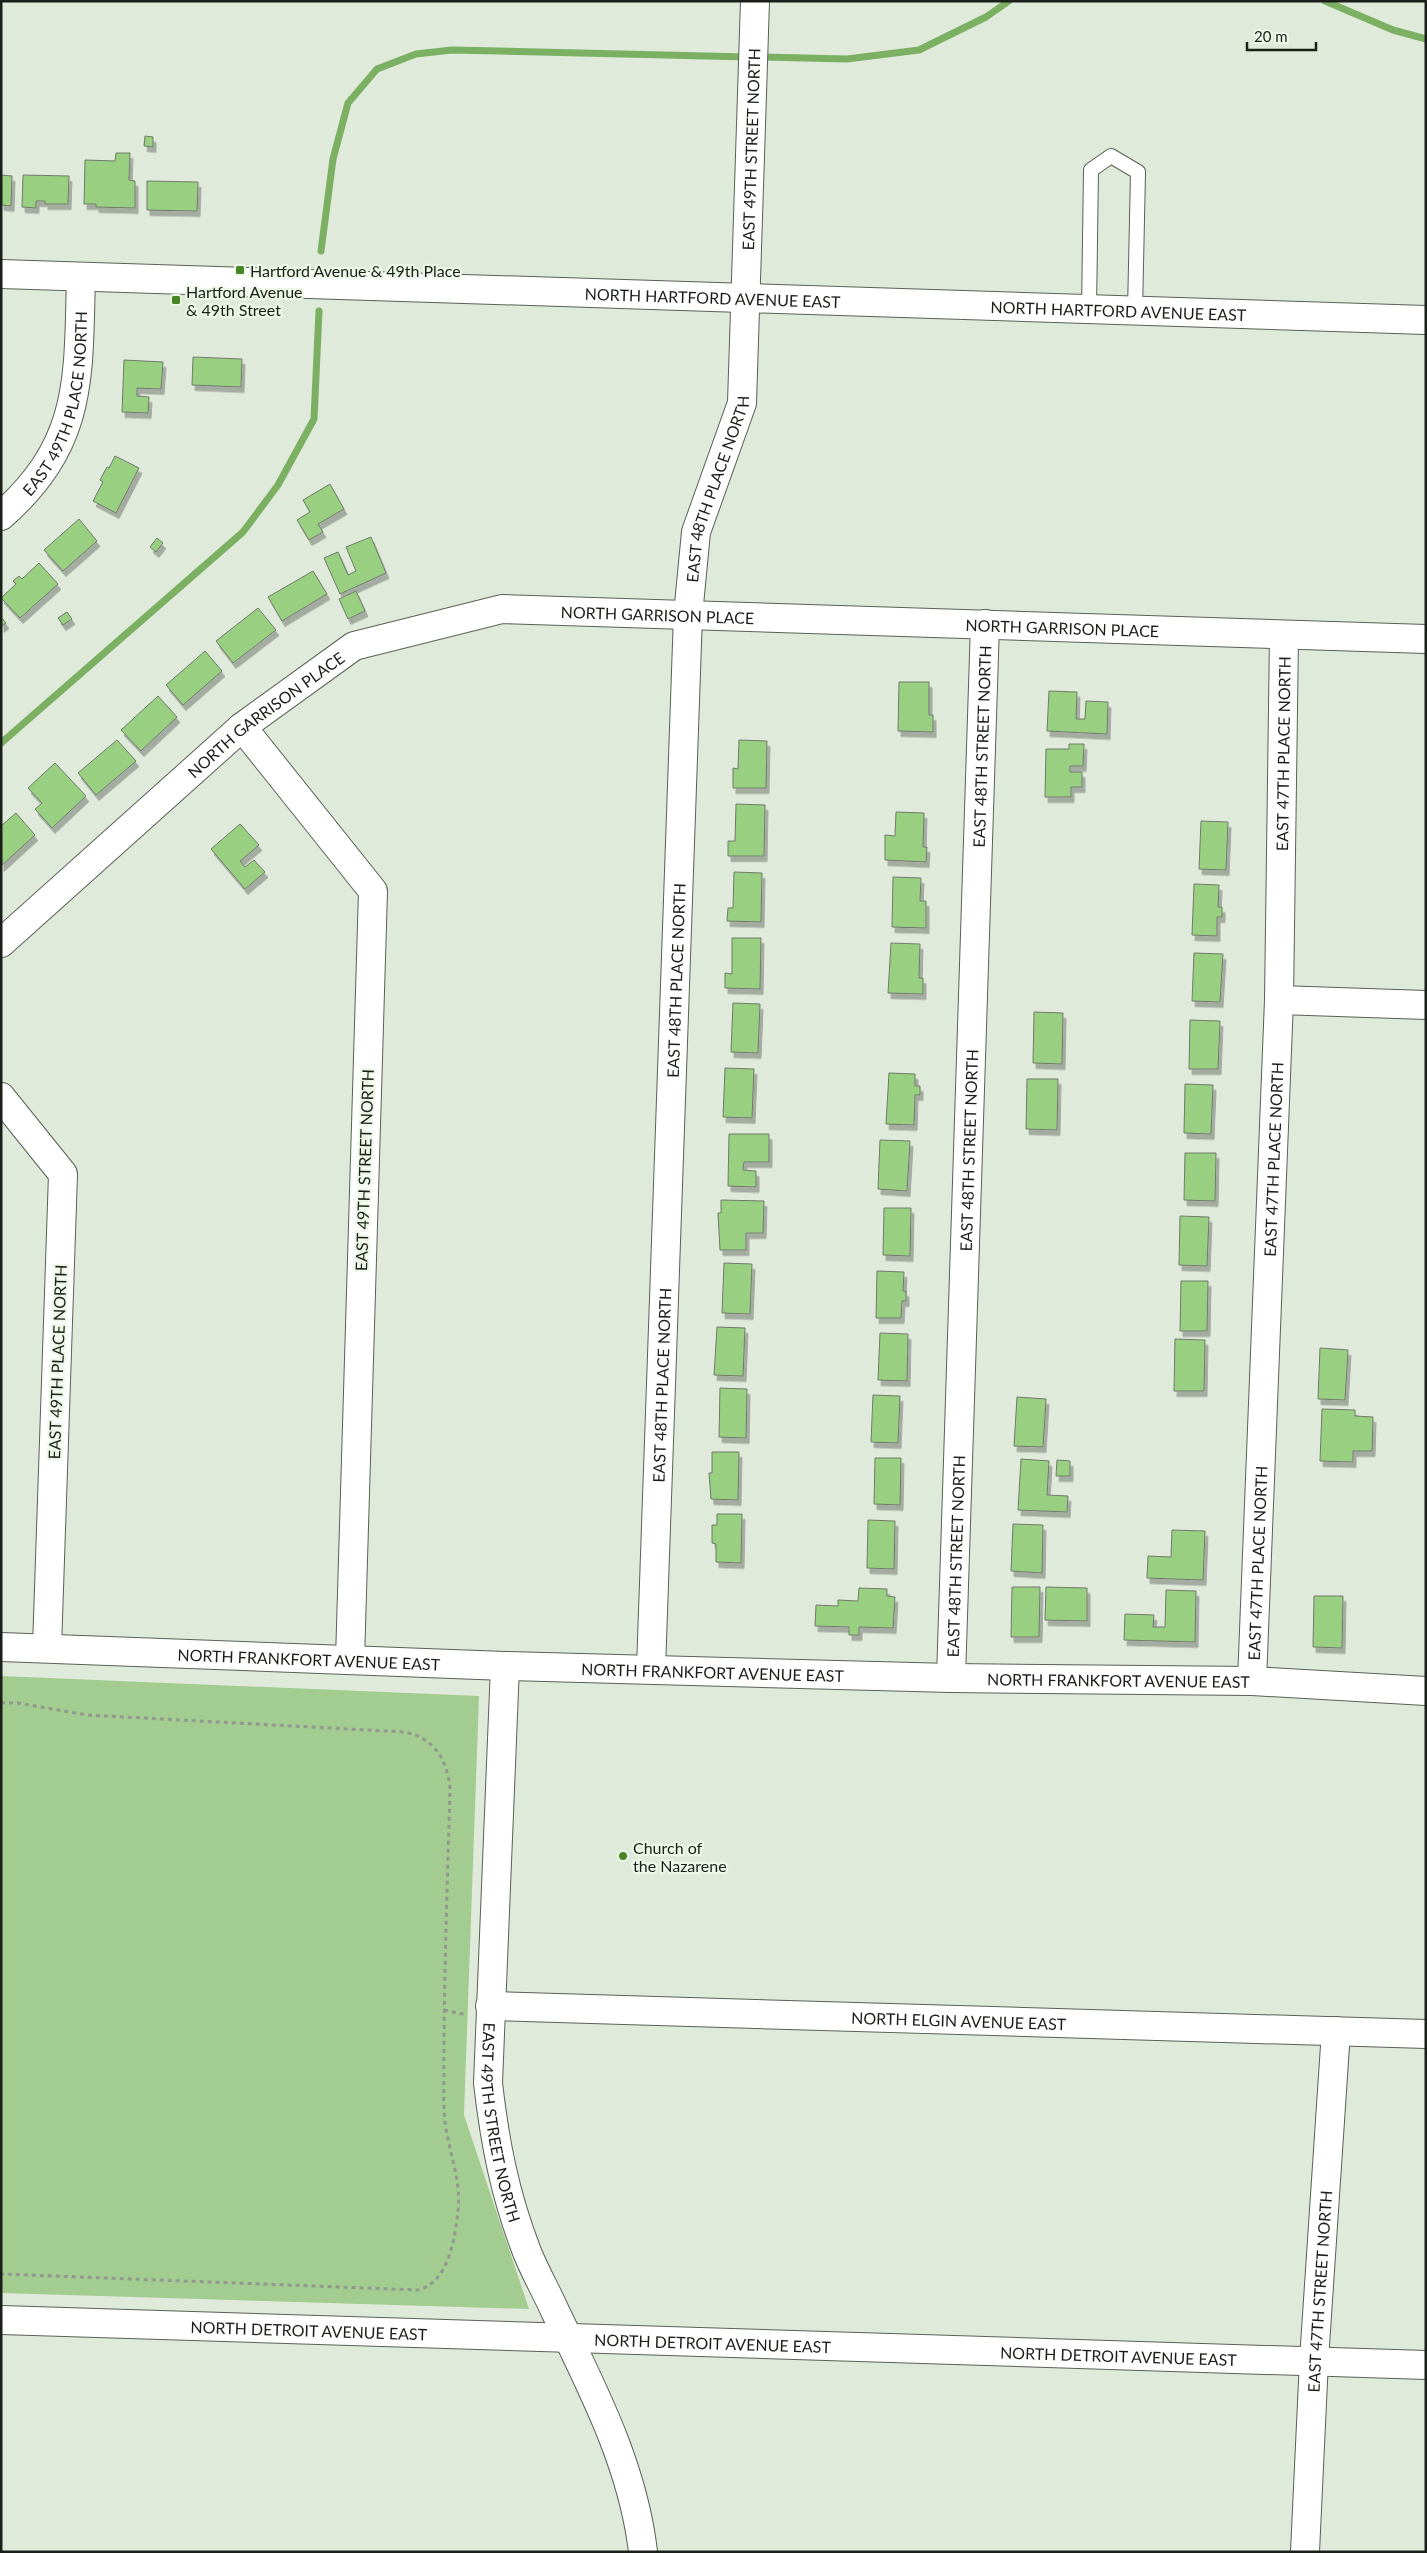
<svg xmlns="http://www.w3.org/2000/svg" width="1427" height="2553" font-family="Lato,sans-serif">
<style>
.green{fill:#a2cc90}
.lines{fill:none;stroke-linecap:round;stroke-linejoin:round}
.stream{stroke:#7bb063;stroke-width:7}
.building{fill:#98cf80;stroke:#707a6c;filter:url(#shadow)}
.service-casing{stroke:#586154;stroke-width:16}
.minor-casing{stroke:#586154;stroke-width:30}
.tertiary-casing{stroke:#586154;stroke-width:30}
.path{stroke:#91988d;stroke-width:3;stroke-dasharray:4 4;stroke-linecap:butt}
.service{stroke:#fff;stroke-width:14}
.minor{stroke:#fff;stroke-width:28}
.tertiary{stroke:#fff;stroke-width:28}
.poi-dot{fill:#478525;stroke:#edf8e9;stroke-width:2}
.labels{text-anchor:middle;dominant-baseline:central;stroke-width:4.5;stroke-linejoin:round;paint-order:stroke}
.street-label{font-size:16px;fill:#1b1f1a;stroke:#edf8e9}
.poi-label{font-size:16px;fill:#1b1f1a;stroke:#edf8e9;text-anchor:start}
</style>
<defs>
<filter id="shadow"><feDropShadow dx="3" dy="5.5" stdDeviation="0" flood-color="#0004"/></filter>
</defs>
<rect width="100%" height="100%" fill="#e0eadb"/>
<!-- green -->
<polygon class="green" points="1,1676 479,1696 464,2115 529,2309 1,2293"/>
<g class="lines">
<!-- stream -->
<g class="stream">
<polyline points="1325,1 1393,30 1426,39"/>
<polyline points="759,57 847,59 919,50 986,17 1009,1"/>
<polyline points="321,251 333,159 348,103 377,69 416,54 452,50 748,57"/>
<polyline points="1,743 243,532 278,485 314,419 319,311"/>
</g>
</g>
<!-- building -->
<g class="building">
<polygon points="145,136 153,137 153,147 144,146"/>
<polygon points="116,153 130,153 129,180 135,181 135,208 96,207 96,204 84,204 85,160 115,161"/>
<polygon points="1,175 12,176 11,206 1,205"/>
<polygon points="23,175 69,176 68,204 45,204 45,201 36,201 36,208 22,207"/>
<polygon points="147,181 198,182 197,211 147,210"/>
<polygon points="193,357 242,359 241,387 192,385"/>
<polygon points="124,360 163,362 161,389 137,388 137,396 149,397 148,413 122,412"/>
<polygon points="115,456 139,468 116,513 93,501 103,482 100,480 107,467 109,468"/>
<polygon points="330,484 344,509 318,524 323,532 309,540 297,520 310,512 303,500"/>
<polygon points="79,519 97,541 63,571 44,550"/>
<polygon points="371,537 386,573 340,594 324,558 338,552 348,575 356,571 346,547"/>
<polygon points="157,538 163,543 156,552 150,547"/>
<polygon points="39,563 58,584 20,618 1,598 16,584 13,581 19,576 22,579"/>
<polygon points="313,571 327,594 282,621 268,597"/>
<polygon points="356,591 365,611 348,619 339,599"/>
<polygon points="258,608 276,630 233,663 216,641"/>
<polygon points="67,612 72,619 63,625 58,618"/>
<polygon points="1,617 6,623 1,627"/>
<polygon points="205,651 222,671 183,705 166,685"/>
<polygon points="899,682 929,682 929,715 933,715 933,732 898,731"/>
<polygon points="1049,691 1077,692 1076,719 1085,719 1086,701 1108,702 1107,734 1047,731"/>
<polygon points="158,696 177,717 141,751 121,730"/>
<polygon points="117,740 136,761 96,795 78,773"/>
<polygon points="739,740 767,741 766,788 733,788 733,768 738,769"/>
<polygon points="1069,744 1084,744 1083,766 1070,766 1070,772 1082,772 1082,787 1071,787 1071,797 1045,797 1046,749 1069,749"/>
<polygon points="55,763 86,796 52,828 35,809 42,803 28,788"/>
<polygon points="736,804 765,805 764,856 728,856 728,841 735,841"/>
<polygon points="896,812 924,813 923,847 927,847 926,862 885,860 885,835 895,836"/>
<polygon points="16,813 35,835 1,866 1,826"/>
<polygon points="1201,821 1228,822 1226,870 1199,869"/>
<polygon points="240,824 259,845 240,861 245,867 254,860 265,872 245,889 211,849"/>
<polygon points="734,872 762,873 761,922 727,921 728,908 733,908"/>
<polygon points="893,877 921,878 920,901 926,901 926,928 892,927"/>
<polygon points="1194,884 1219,885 1218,907 1222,907 1222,917 1217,917 1217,936 1192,935"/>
<polygon points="732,938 761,938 760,989 725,988 725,973 732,974"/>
<polygon points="891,943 920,944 919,978 923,978 923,994 888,993"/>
<polygon points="1194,953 1223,954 1220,1002 1192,1001"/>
<polygon points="733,1003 760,1004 758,1053 731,1052"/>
<polygon points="1034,1012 1063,1013 1062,1064 1033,1063"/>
<polygon points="1190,1020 1220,1021 1218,1069 1189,1069"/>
<polygon points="725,1068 754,1069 752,1118 723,1117"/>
<polygon points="889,1073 915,1074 915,1086 920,1086 920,1095 915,1095 914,1125 886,1124"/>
<polygon points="1027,1079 1058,1079 1057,1130 1026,1129"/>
<polygon points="1185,1084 1213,1085 1211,1134 1184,1133"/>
<polygon points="729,1134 769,1134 769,1162 744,1162 743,1170 756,1171 756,1187 728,1186"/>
<polygon points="880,1140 910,1141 907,1191 878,1189"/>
<polygon points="1185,1153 1216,1153 1215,1201 1184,1200"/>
<polygon points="721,1200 764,1201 763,1233 746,1233 746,1250 720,1250 718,1213 721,1213"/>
<polygon points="884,1208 911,1208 910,1256 883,1255"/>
<polygon points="1180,1216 1209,1217 1207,1266 1179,1265"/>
<polygon points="724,1263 752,1264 750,1314 722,1313"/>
<polygon points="877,1271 904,1272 903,1291 906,1291 906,1301 902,1301 901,1318 876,1318"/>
<polygon points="1181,1281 1208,1281 1207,1331 1180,1331"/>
<polygon points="717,1327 745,1328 743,1376 714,1375"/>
<polygon points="880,1333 908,1334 907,1381 878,1380"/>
<polygon points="1175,1339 1205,1340 1204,1391 1174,1391"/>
<polygon points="1320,1348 1348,1350 1345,1400 1318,1399"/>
<polygon points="720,1388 747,1389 746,1438 719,1437"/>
<polygon points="873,1395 900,1396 898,1443 871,1442"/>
<polygon points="1017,1397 1046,1399 1043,1447 1014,1446"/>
<polygon points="1322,1409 1355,1410 1355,1416 1373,1417 1372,1451 1353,1451 1353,1462 1320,1461"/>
<polygon points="712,1452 739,1452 738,1500 711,1499 709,1473 712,1473"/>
<polygon points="875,1458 901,1458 900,1505 874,1504"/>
<polygon points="1021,1459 1049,1461 1047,1495 1068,1496 1067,1512 1018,1510"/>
<polygon points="1057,1460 1070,1461 1070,1476 1056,1476"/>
<polygon points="717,1514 742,1514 741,1563 716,1562 716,1544 712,1543 712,1525 717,1525"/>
<polygon points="868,1520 895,1521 894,1569 867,1568"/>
<polygon points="1013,1524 1043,1525 1042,1573 1011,1571"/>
<polygon points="1172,1530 1205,1531 1203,1580 1147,1578 1148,1556 1171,1557"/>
<polygon points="1012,1587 1040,1587 1039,1637 1011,1637"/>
<polygon points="1046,1587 1087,1588 1087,1621 1045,1620"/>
<polygon points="859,1588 887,1589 887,1596 895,1597 893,1628 859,1627 859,1635 849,1635 849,1627 815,1626 816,1605 838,1606 838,1600 858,1601"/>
<polygon points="1166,1590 1196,1591 1195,1642 1124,1640 1125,1614 1154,1615 1153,1627 1165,1627"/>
<polygon points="1314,1596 1343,1596 1342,1648 1313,1647"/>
</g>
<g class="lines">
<defs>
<polyline id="service" points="1089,310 1091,170 1111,156 1138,172 1135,312"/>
<g id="minor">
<path id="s1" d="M1 516C84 443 78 378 81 277"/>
<polyline points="242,727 373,891 350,1660"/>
<path id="s2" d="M1 943 242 727 354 646 502 609 1426 639"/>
<polyline points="1279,1000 1426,1005"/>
<polyline points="1,1097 63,1174 47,1648"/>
<path id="s3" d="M1 1647 505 1666 951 1678 1252 1681 1426 1691"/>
<path id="s4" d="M505 1666 488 2083C495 2144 505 2195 527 2252 535 2272 546 2291 555 2311 592 2388 633 2465 643 2552"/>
<path id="s5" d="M651 1669 688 615 696 532 742 403 755 1"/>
<path id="s6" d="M951 1678 985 624"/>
<path id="s7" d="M1252 1681 1279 1000 1284 635"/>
<path id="s8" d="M490 2006 1426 2034"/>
<path id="s9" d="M1 2320 1426 2365"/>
<path id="s10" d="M1305 2552 1314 2360 1336 2031"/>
</g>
<g id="tertiary">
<path id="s11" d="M1 274 1426 320"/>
</g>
</defs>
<!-- service casing -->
<use href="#service" class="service-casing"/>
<!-- minor casing -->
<use href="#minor" class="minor-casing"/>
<!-- tertiary casing -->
<use href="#tertiary" class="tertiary-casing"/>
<!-- path -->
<g class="path">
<path d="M1 1703H18L87 1715 404 1732C434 1737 447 1760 450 1788 447 1895 443 2003 444 2110 445 2144 462 2177 458 2211 455 2239 448 2283 418 2290L1 2274"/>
<polyline points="444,2010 467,2015"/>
</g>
<!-- service -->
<use href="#service" class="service"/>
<!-- minor -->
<use href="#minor" class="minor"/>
<!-- tertiary -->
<use href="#tertiary" class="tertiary"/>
</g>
<!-- markers -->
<g class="poi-dot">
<rect x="235" y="265" width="10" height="10" rx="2.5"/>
<rect x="171" y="295" width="10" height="10" rx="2.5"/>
<circle cx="623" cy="1856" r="5"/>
</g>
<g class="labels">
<!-- street labels -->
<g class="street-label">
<text stroke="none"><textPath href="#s5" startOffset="1529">EAST 49TH STREET NORTH</textPath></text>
<text stroke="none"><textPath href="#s11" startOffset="712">NORTH HARTFORD AVENUE EAST</textPath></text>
<text stroke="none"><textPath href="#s11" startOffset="1118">NORTH HARTFORD AVENUE EAST</textPath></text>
<text stroke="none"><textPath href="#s1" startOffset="131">EAST 49TH PLACE NORTH</textPath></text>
<text stroke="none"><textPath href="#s5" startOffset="1185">EAST 48TH PLACE NORTH</textPath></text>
<text stroke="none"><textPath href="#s2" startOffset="770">NORTH GARRISON PLACE</textPath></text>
<text stroke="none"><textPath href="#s2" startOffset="1175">NORTH GARRISON PLACE</textPath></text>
<text stroke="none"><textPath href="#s2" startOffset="350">NORTH GARRISON PLACE</textPath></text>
<text stroke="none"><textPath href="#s6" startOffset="932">EAST 48TH STREET NORTH</textPath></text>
<text stroke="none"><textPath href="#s7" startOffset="928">EAST 47TH PLACE NORTH</textPath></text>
<text stroke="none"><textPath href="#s5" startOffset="689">EAST 48TH PLACE NORTH</textPath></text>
<text stroke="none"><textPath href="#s6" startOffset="528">EAST 48TH STREET NORTH</textPath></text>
<text stroke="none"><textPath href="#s7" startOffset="522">EAST 47TH PLACE NORTH</textPath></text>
<text transform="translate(364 1170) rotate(-88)">EAST 49TH STREET NORTH</text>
<text transform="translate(57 1362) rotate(-88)">EAST 49TH PLACE NORTH</text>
<text stroke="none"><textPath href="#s5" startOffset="284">EAST 48TH PLACE NORTH</textPath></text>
<text stroke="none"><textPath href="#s6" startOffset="122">EAST 48TH STREET NORTH</textPath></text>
<text stroke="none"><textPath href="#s7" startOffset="118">EAST 47TH PLACE NORTH</textPath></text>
<text stroke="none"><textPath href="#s3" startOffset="308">NORTH FRANKFORT AVENUE EAST</textPath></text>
<text stroke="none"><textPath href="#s3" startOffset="712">NORTH FRANKFORT AVENUE EAST</textPath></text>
<text stroke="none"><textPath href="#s3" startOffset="1118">NORTH FRANKFORT AVENUE EAST</textPath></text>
<text stroke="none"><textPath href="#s8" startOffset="469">NORTH ELGIN AVENUE EAST</textPath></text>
<text stroke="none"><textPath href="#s4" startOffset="458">EAST 49TH STREET NORTH</textPath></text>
<text stroke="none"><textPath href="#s10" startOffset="261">EAST 47TH STREET NORTH</textPath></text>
<text stroke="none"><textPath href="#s9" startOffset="308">NORTH DETROIT AVENUE EAST</textPath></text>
<text stroke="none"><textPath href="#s9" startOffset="712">NORTH DETROIT AVENUE EAST</textPath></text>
<text stroke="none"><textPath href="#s9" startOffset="1118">NORTH DETROIT AVENUE EAST</textPath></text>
</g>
<!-- poi labels -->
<g class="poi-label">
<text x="250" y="270">Hartford Avenue &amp; 49th Place</text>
<text x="186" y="291">Hartford Avenue<tspan x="186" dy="18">&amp; 49th Street</tspan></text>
<text x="633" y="1847">Church of<tspan x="633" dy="18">the Nazarene</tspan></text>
</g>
</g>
<!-- border -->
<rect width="1427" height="2553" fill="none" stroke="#1b1f1a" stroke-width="5"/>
<!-- scale -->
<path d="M1247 42v8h69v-8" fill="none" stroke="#1b1f1a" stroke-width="2.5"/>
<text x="1254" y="42" font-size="15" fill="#1b1f1a" stroke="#edf8e9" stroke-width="4" paint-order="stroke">20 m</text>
</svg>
